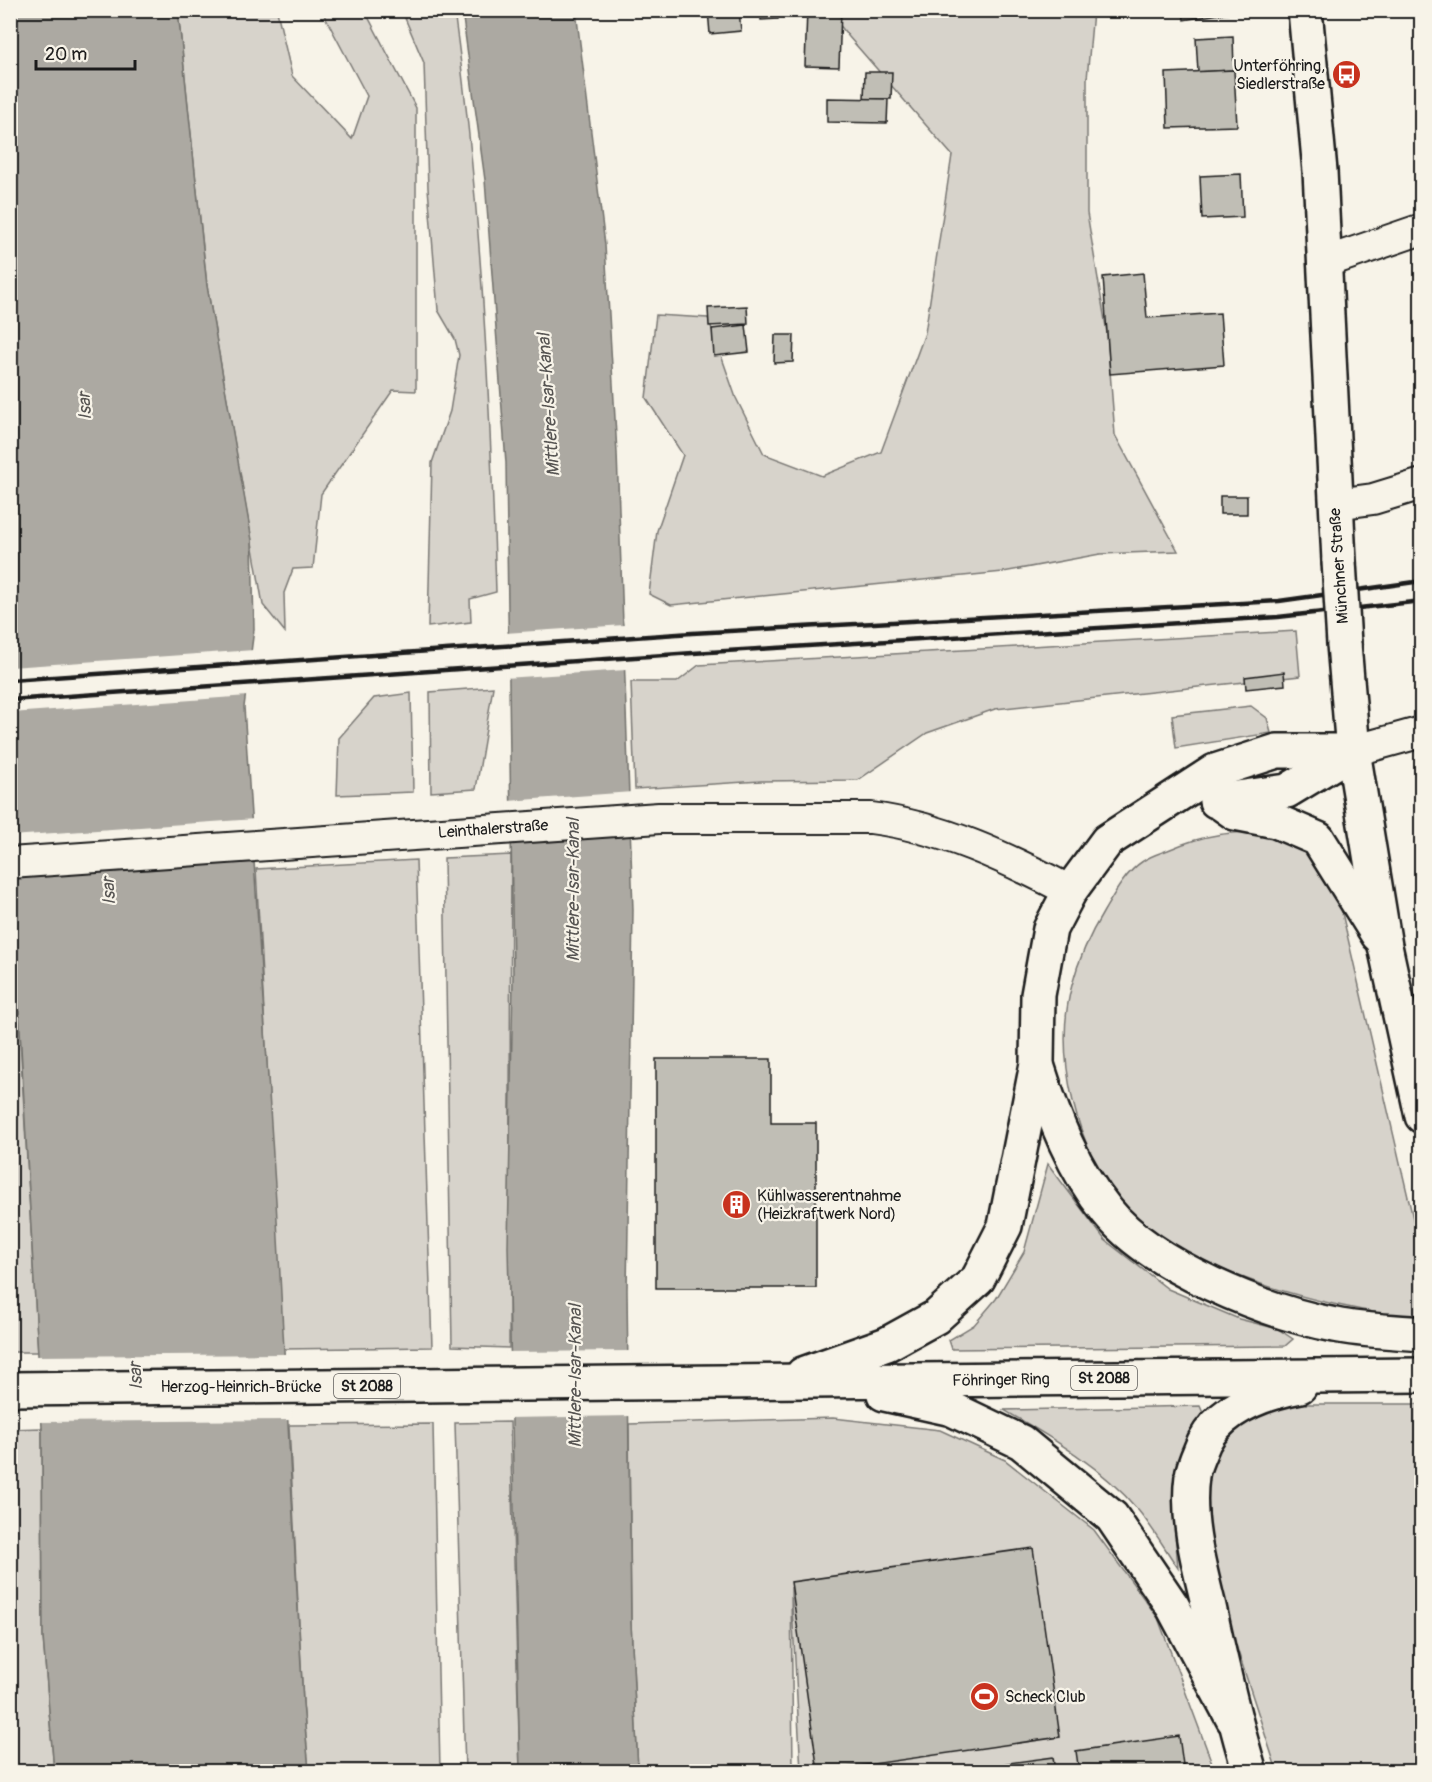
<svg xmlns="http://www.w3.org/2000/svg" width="1432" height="1782" font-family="Pangolin,sans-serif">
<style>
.green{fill:#d7d3cb;stroke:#7a7874;stroke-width:1.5}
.water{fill:#aca9a2;stroke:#72716c;stroke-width:1.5}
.pier{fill:#f7f3e8}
.building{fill:#c0beb5;stroke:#1c1c1c;stroke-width:1.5}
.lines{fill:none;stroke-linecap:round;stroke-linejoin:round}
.minor-casing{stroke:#1c1c1c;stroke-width:34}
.secondary-casing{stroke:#1c1c1c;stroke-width:38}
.trunk-casing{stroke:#1c1c1c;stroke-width:38}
.minor{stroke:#f7f3e8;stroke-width:30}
.secondary{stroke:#f7f3e8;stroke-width:33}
.trunk{stroke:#f7f3e8;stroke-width:33}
.rail{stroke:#1c1c1c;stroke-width:4.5}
.secondary-bridge-casing{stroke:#1c1c1c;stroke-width:38;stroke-linecap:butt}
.secondary-bridge{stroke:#f7f3e8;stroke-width:33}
.labels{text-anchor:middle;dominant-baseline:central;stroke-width:4.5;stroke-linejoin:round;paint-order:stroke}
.shield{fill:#f7f3e8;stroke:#5e5c59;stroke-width:1.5}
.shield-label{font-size:15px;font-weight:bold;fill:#1c1c1c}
.poi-label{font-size:16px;fill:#1c1c1c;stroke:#f7f3e8;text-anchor:start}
.street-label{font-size:16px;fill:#1c1c1c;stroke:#f7f3e8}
.water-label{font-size:18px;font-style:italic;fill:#565452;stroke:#f7f3e8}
</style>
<rect width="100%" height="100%" fill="#f7f3e8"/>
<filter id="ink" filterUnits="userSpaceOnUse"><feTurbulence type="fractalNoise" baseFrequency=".0167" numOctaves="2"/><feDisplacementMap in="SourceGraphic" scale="12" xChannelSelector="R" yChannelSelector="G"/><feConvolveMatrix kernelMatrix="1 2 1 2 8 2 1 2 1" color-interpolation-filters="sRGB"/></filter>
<g filter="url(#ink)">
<!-- green -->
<g class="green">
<polygon points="178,11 277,11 292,76 352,139 367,96 322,11 365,11 416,108 416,391 393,390 321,494 313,568 293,569 284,593 285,632 263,605 207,286"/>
<path d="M402 11H454C481 204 490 397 496 592L470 599 471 622 428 627 432 463 450 411 459 355 455 339 438 310 428 188 424 63Z"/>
<polygon points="829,11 1093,11 1087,79 1087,213 1107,333 1115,435 1178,551 1100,554 1003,572 671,605 649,594 657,531 683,455 646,398 656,315 708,318 736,398 764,454 822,476 881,452 925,333 952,155 849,37"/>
<polygon points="1296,631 1300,676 995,709 927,733 858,780 761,781 635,789 631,682 677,682 699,665"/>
<polygon points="493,687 476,789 431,792 430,692"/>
<polygon points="411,693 413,792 337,795 339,738 374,698"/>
<polygon points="1251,706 1267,718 1271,733 1176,748 1172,715"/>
<path d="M1274 831 1314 854 1336 887 1421 1253V1319C1330 1308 1185 1275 1122 1203 1076 1150 1053 1054 1072 985 1079 958 1090 934 1104 911 1114 894 1126 872 1143 861 1150 856 1160 853 1168 850 1207 833 1232 832 1274 831Z"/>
<polygon points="511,855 509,1348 452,1346 444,858"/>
<polygon points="416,860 432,1347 283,1349 256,869"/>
<polygon points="10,999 18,1004 38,1352 11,1352"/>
<polygon points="1048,1164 1105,1240 1168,1289 1239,1319 1278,1329 1293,1339 1285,1346 952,1349 949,1340 974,1325 996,1299 1024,1252"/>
<polygon points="1291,1404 1421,1404 1421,1771 1277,1771 1230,1627 1206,1521 1211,1461 1224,1439 1250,1419"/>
<path d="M1200 1406 1206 1420 1177 1476 1173 1506 1178 1568C1165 1549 1153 1528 1138 1510 1102 1467 1052 1438 1004 1410Z"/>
<polygon points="833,1418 940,1430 1005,1460 1094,1530 1158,1618 1215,1771 801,1771 791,1587 793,1771 638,1771 631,1623 629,1424"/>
<polygon points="510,1422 520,1771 465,1771 455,1423"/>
<polygon points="433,1424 440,1771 309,1771 303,1703 289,1425"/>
<polygon points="42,1428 43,1637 54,1771 11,1771 10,1429"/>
</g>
<!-- water -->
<g class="water">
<polygon points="11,11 178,11 207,286 252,540 254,629 244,707 276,1201 303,1703 309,1771 54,1771 43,1637 42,1428 13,902 11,902"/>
<polygon points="462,11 576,11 605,245 617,453 633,910 627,1290 631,1623 638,1771 520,1771 508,1247 513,976 506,463 485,180"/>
</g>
<!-- pier -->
<g class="pier">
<polygon points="626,617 628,678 626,670 505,678 505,633 624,625 623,618"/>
<polygon points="254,650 248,696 11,713 11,667"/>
<polygon points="632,792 633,834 508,843 508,801"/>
<polygon points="255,819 258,861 11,878 11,836"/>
<polygon points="631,1351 632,1416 507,1418 506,1352"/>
<polygon points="287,1354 292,1420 39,1422 35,1356"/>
</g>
<!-- building -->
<g class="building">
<polygon points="708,10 739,10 741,31 710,34"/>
<polygon points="761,10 778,10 778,19 761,20"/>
<polygon points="807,10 841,10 839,67 805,66"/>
<polygon points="1183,10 1237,10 1237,11 1184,20"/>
<polygon points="1233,36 1234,70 1198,72 1196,38"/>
<polygon points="1234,70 1237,126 1168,128 1166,73"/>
<polygon points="865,72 892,72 891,99 864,99"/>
<polygon points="827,98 888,99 887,123 827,122"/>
<polygon points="1241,174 1243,217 1202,219 1200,176"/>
<polygon points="1143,273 1147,318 1220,313 1224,365 1110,374 1103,277"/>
<polygon points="747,306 748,324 709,326 708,308"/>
<polygon points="746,325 749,352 714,356 712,329"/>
<polygon points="775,335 794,335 793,362 774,363"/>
<rect x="1220" y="496" width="27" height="18"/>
<polygon points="1284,672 1285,685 1246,689 1245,677"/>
<polygon points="656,1059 771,1059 771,1123 816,1123 816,1288 656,1288"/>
<polygon points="1033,1548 1060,1737 818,1772 791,1582"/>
<polygon points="1179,1736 1184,1772 1079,1772 1076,1751"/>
<polygon points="1053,1757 1055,1772 967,1772 966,1769"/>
</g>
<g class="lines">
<defs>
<g id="minor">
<polyline points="1323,263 1422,229"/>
<polyline points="1336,504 1373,499 1422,484"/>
<polyline points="1353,751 1422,732"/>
<path d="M10 863 659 818H871C942 827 1007 858 1070 891"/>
</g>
<g id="secondary">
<polyline points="1305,10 1320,171 1339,561"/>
<polyline points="1344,644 1353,751 1385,946 1422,1116"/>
<polyline points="1216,801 1287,791 1353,751"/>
<polyline points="1218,801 1235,813 1276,821 1318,839 1378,935"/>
<polyline points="1070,891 1107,841 1215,771 1277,751 1353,751"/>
</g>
<g id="trunk">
<path d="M1038 1068C1054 1119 1073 1169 1107 1211 1152 1267 1266 1312 1335 1325 1363 1331 1393 1331 1422 1334"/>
<polyline points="803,1374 887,1344 936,1317 978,1279 1005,1226 1037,1064 1038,995 1050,929 1070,891"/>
<polyline points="10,1389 1422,1375"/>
<polyline points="884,1394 952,1409 1021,1442 1112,1517 1173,1607 1233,1719"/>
<path d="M1250 1772C1233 1717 1221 1663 1209 1607 1199 1566 1186 1520 1192 1476 1193 1466 1200 1452 1204 1442 1222 1408 1264 1393 1300 1386"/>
</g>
</defs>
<!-- minor casing -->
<use href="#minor" class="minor-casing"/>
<!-- secondary casing -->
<use href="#secondary" class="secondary-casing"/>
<!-- trunk casing -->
<use href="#trunk" class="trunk-casing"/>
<!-- minor -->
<use href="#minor" class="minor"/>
<!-- secondary -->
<use href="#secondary" class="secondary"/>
<!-- trunk -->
<use href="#trunk" class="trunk"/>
<!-- rail -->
<g class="rail">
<polyline points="10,680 692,633 1279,601 1422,581"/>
<polyline points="10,700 693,653 1278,617 1422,601"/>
</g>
<defs>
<polyline id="secondary-bridge" points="1339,561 1344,644"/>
</defs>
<!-- secondary-bridge casing -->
<use href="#secondary-bridge" class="secondary-bridge-casing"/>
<!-- secondary-bridge -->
<use href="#secondary-bridge" class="secondary-bridge"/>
</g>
</g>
<!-- icons -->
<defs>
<symbol id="bus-disc" viewBox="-11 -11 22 22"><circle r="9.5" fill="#c8321e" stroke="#f7f3e8"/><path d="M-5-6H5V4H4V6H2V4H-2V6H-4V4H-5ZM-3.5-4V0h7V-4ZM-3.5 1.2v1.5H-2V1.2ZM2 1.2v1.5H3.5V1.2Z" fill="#fff"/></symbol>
<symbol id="building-disc" viewBox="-11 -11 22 22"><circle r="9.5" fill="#c8321e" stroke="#f7f3e8"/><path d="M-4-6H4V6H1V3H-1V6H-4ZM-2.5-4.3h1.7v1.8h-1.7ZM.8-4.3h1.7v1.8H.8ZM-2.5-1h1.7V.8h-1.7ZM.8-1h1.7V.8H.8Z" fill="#fff"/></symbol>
<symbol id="stadium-disc" viewBox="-11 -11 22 22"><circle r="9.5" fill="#c8321e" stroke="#f7f3e8"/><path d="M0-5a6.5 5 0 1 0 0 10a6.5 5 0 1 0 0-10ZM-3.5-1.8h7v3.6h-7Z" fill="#fff"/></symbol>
</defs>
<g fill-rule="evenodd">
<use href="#bus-disc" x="1330" y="58" width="33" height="33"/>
<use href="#building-disc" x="720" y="1188" width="33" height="33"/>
<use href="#stadium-disc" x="968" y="1680" width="33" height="33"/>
</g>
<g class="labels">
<!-- shield labels -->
<g class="shield">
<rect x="1071" y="1366" width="66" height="24" rx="4.5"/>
<rect x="334" y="1374" width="66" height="24" rx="4.5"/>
</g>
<g class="shield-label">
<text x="1104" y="1378">St 2088</text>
<text x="367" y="1386">St 2088</text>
</g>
<!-- poi labels -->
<g class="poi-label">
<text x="1325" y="66" text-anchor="end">Unterföhring,<tspan x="1325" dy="18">Siedlerstraße</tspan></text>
<text x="757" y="1196">Kühlwasserentnahme<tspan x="757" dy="18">(Heizkraftwerk Nord)</tspan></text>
<text x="1005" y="1697">Scheck Club</text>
</g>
<!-- street labels -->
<g class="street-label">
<text transform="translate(1339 566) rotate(-94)">Münchner Straße</text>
<text transform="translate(493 829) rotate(-4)">Leinthalerstraße</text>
<text transform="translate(1001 1380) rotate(-1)">Föhringer Ring</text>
<text x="241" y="1387">Herzog-Heinrich-Brücke</text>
</g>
<!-- water labels -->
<g class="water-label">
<text transform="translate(549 405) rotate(-94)">Mittlere-Isar-Kanal</text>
<text transform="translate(85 406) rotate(-93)">Isar</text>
<text transform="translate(573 890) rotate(-90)">Mittlere-Isar-Kanal</text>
<text transform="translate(109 891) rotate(-93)">Isar</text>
<text transform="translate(136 1376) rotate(-93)">Isar</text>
<text transform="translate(575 1376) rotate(-90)">Mittlere-Isar-Kanal</text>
</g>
</g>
<!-- margin -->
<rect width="1432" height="1782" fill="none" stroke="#f7f3e8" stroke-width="36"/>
<rect x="18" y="18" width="1396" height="1746" fill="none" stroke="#1c1c1c" stroke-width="2" filter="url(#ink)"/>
<!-- scale -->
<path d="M36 60v9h99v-9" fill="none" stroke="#1c1c1c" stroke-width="3"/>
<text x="45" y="60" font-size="18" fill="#1c1c1c" stroke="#f7f3e8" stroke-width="4.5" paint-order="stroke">20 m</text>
</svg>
